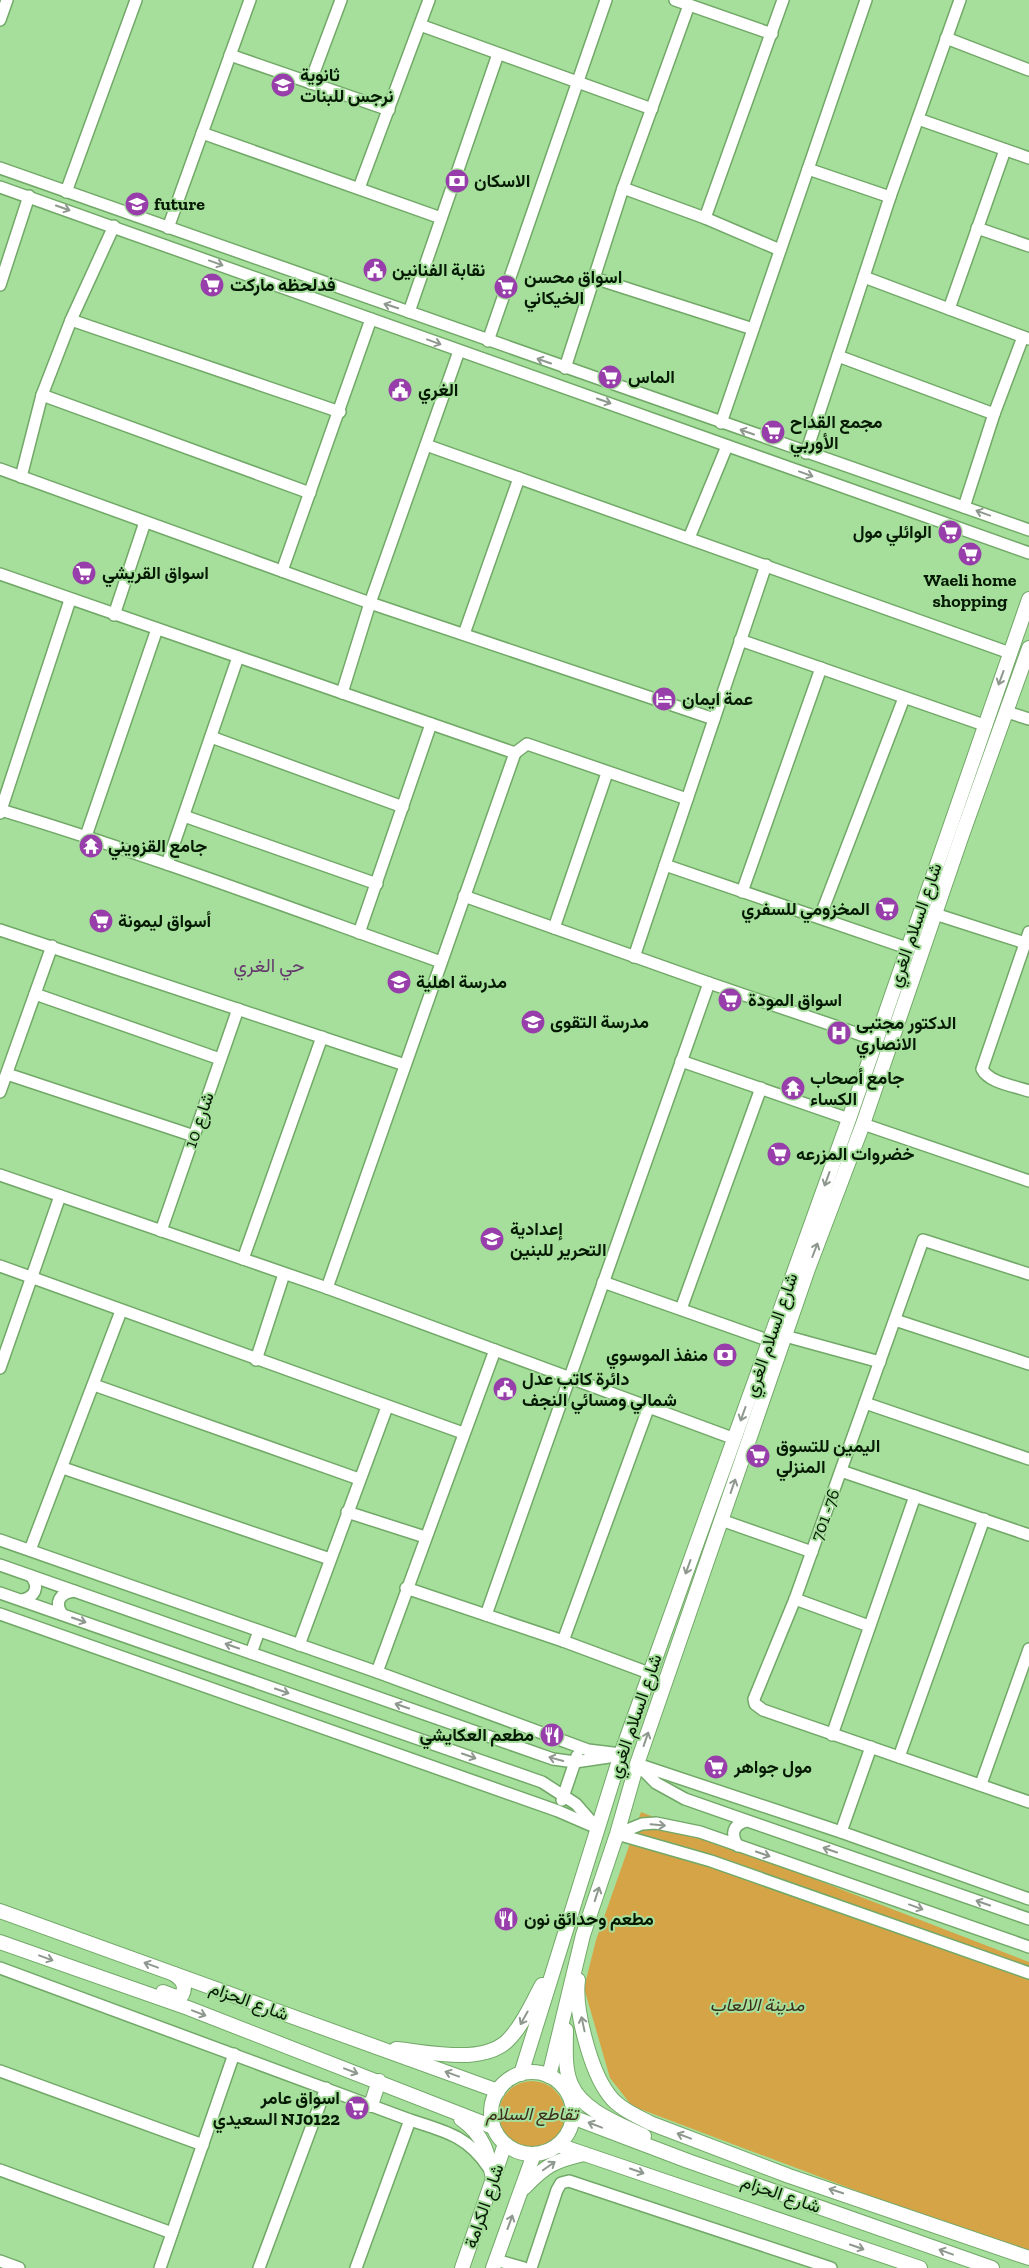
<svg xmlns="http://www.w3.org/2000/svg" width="1029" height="2268" font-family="'Zilla Slab',Vazirmatn,serif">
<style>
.green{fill:#d5a447}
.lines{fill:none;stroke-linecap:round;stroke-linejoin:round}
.minor-casing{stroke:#72a868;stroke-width:14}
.major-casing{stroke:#72a868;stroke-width:16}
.minor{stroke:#fff;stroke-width:11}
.major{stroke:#fff;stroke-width:14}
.oneway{stroke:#8e988e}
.labels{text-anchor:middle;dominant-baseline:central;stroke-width:4;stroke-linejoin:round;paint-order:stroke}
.poi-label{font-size:18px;font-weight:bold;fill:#051a03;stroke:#a6df9c;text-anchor:start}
.street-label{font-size:18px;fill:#051a03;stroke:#a6df9c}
.park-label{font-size:18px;font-style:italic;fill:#3b2f1b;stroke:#a6df9c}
.neighbourhood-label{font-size:19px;fill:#64386d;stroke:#a6df9c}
</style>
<rect width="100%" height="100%" fill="#a6df9c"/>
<!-- green -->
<g class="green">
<polygon points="641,1812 1029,1962 1029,2252 894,2205 632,2106 610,2078 584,1988 596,1940"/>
<circle cx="532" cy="2114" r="33"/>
</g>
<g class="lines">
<defs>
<g id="minor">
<polyline points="675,0 772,34"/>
<polyline points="0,20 7,0"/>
<polyline points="420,25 652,109"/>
<polyline points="946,38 1029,70"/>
<polyline points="230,55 389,110"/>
<polyline points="310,83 341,0"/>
<polyline points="918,119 1029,158"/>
<polyline points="202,133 441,218"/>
<polyline points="0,168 1029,530"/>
<polyline points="808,169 890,197"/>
<polyline points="0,187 1029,553"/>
<polyline points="359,188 429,0"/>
<polyline points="623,188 705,218 780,250"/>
<polyline points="66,192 136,0"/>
<polyline points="705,218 783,0"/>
<polyline points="168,228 250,0"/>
<polyline points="977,228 1029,246"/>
<polyline points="864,277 1029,339"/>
<polyline points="594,278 753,329"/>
<polyline points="0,285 29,196"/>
<polyline points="949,309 1005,150"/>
<polyline points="409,312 498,54"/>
<polyline points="71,320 340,412"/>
<polyline points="488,341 606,0"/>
<polyline points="838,356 994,414"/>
<polyline points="565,368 623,188 689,5"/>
<polyline points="42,395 310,493"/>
<polyline points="721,423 866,0"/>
<polyline points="426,445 1010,653"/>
<polyline points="806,453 890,197 960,0"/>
<polyline points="0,469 370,603 714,719"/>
<polyline points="21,477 42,395 71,320 114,226"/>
<polyline points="964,507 994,414 1023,337"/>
<polyline points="689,538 727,446"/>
<polyline points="282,571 371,319"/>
<polyline points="0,574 515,753 327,1288"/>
<polyline points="114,615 145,522"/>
<polyline points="464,634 519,478"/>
<polyline points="740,640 984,725"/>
<polyline points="342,693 370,603 459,351"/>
<polyline points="1007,712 1029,719"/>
<polyline points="211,737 403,807"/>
<polyline points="515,753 527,744 687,799"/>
<path d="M1 810C150 855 295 910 441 962"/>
<polyline points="0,813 70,600"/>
<polyline points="184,816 377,884"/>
<polyline points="86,836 157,629"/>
<polyline points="167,864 238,657"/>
<polyline points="665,865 907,948"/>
<polyline points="742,892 821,668"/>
<polyline points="464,896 709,983 876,1040"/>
<polyline points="935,914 1025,943"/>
<polyline points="820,917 904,698"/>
<polyline points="554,928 607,773"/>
<polyline points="0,930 405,1065"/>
<path d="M1029 932 982 1069C989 1083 1015 1086 1029 1091"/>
<polyline points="359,933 431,724"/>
<polyline points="634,957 766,565"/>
<polyline points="35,994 220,1059"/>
<polyline points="681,1061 849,1119"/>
<polyline points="7,1074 194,1136"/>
<polyline points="0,1092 52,946"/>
<polyline points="863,1124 1029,1181"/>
<polyline points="0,1175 327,1288 735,1439"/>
<polyline points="161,1231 238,1009"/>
<polyline points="243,1259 322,1037"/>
<polyline points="0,1266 463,1433"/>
<polyline points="1029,1274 923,1240 795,1599 754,1699 755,1704 763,1710 1029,1802"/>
<polyline points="603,1282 770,1341"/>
<polyline points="681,1309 761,1088"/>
<polyline points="895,1320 1029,1364"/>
<polyline points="785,1336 880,1362"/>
<polyline points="256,1360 284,1274"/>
<polyline points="0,1368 60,1196"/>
<polyline points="94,1385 359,1479"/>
<polyline points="865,1403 1029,1459"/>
<polyline points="63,1468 330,1559"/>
<polyline points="841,1471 1029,1535"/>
<polyline points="347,1512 425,1537"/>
<polyline points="721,1520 812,1552"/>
<polyline points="0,1540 377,1672 588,1750 621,1754"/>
<polyline points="30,1550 121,1311"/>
<polyline points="0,1565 553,1759 575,1762 609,1757"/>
<polyline points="406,1588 563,1641 649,1673"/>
<polyline points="0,1593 542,1782 576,1804 597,1828"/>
<polyline points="795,1599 869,1626"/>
<path d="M22 1600C35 1597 40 1587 31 1576"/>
<polyline points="0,1614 558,1811 595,1827"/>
<path d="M62 1614C54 1602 60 1593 74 1591"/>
<polyline points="486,1615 709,983"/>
<polyline points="563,1641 649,1406"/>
<polyline points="299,1645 387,1407"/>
<polyline points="251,1653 259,1631"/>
<polyline points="377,1672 495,1350"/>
<polyline points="832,1735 915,1496"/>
<polyline points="899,1757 984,1519"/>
<polyline points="637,1764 656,1783 685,1799 1029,1919"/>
<polyline points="637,1764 841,1832 1029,1899"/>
<polyline points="981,1784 1029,1649"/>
<polyline points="562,1800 577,1756"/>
<polyline points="841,1832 871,1747"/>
<polyline points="617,1834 711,1861 1029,1973"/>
<polyline points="617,1834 642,1824 656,1823 700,1832 1029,1947"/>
<path d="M738 1846C730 1834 733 1825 746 1821"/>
<path d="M0 1968 410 2120C444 2131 468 2136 488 2167"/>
<polyline points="0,2071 203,2145"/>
<polyline points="0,2170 172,2233"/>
<polyline points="496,2260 524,2268"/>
<polyline points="0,2261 19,2268"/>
<polyline points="160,2268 234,2054"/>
<polyline points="259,2268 326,2088"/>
<polyline points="356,2268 410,2120"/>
<polyline points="531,2268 557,2190 561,2183 569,2181 831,2268"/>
</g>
<g id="major">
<polyline points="0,1911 498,2091"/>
<polyline points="0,1942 188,2008 493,2127"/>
<path d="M578 1980C574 2009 591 2072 609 2095 618 2108 637 2116 650 2123L789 2176 1029 2258"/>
<path d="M163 1992 176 1997 182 1995C187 1985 182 1980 174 1974"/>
<path d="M566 2030C566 2047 564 2068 571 2084 582 2111 620 2124 644 2136"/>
<path d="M396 2049C430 2052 486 2066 510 2038 524 2023 532 2003 542 1985"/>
<circle cx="532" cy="2113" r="41"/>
<polyline points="521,2074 621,1754 849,1119 1029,599"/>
<polyline points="549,2076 583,1935 617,1834 637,1764 808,1269 863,1124 962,835 1029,648"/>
<polyline points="371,2105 379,2081"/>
<polyline points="572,2117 688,2161 992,2268"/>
<path d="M461 2119C484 2135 488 2153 493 2179"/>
<polyline points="558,2145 920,2268"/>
<path d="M524 2188C546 2165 554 2161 584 2154"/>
<polyline points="462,2268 505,2144"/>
<polyline points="493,2268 534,2154"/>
</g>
</defs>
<!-- minor casing -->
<use href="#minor" class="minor-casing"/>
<!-- major casing -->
<use href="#major" class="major-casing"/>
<!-- minor -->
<use href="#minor" class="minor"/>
<!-- major -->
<use href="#major" class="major"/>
</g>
<!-- one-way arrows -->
<defs><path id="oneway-shaft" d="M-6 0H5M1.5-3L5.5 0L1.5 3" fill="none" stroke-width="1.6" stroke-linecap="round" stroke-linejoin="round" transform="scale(1.25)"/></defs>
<g class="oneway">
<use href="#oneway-shaft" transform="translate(63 208) rotate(19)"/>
<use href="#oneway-shaft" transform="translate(216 263) rotate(20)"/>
<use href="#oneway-shaft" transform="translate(391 306) rotate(-162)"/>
<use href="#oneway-shaft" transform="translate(434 342) rotate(20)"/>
<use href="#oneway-shaft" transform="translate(544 361) rotate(-161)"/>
<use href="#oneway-shaft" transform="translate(604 401) rotate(19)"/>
<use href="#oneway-shaft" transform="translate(747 432) rotate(-161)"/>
<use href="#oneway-shaft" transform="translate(806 474) rotate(20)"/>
<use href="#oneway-shaft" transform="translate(983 513) rotate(-160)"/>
<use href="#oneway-shaft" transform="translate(1001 678) rotate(110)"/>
<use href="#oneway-shaft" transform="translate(827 1179) rotate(110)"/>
<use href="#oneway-shaft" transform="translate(815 1250) rotate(-69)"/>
<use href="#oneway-shaft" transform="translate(743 1414) rotate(110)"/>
<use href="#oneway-shaft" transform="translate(733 1486) rotate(-71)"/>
<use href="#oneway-shaft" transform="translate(688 1567) rotate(110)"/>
<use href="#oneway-shaft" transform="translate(79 1620) rotate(19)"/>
<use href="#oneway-shaft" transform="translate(232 1646) rotate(-161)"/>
<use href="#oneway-shaft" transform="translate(282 1691) rotate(19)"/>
<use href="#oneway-shaft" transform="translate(402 1706) rotate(-161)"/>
<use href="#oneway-shaft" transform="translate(646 1739) rotate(-71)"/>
<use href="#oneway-shaft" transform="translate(469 1756) rotate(19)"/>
<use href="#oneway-shaft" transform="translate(556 1759) rotate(-165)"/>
<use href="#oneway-shaft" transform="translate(658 1825) rotate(5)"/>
<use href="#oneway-shaft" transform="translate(830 1850) rotate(-161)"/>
<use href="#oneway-shaft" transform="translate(763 1854) rotate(19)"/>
<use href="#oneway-shaft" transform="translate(597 1894) rotate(-72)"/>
<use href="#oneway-shaft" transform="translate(983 1903) rotate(-161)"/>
<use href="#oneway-shaft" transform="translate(916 1907) rotate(20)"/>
<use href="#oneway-shaft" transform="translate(46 1958) rotate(20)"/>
<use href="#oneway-shaft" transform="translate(151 1965) rotate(-160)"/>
<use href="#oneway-shaft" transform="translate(199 2013) rotate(21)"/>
<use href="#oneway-shaft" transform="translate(524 2018) rotate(119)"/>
<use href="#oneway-shaft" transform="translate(583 2024) rotate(-102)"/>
<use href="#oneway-shaft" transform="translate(351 2071) rotate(21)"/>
<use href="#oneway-shaft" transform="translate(452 2074) rotate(-160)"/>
<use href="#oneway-shaft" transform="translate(595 2125) rotate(-159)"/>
<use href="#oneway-shaft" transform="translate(684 2136) rotate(-159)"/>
<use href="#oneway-shaft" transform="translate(549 2166) rotate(-35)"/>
<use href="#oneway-shaft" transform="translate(637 2171) rotate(19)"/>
<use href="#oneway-shaft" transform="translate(836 2191) rotate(-162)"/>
<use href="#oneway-shaft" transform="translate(510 2222) rotate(-70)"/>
<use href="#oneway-shaft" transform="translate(857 2247) rotate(19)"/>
<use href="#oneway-shaft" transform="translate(946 2252) rotate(-160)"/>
</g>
<!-- icons -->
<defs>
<symbol id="school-disc" viewBox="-11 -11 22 22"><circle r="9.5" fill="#983eaa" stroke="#a6df9c"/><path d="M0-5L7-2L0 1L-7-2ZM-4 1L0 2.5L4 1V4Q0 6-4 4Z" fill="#fff"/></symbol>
<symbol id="bank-disc" viewBox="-11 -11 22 22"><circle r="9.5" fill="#983eaa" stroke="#a6df9c"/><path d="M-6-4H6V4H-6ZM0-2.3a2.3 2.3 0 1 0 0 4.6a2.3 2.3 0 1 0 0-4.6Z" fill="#fff"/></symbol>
<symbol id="civic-disc" viewBox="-11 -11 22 22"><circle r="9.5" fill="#983eaa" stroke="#a6df9c"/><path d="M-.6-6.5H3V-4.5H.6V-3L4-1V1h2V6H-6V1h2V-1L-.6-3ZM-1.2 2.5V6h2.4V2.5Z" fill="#fff"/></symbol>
<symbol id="supermarket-disc" viewBox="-11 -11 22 22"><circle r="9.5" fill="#983eaa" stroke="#a6df9c"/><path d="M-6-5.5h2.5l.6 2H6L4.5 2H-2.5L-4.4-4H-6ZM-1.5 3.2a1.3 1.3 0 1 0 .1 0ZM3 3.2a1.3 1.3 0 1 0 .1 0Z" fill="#fff"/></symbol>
<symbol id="hotel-disc" viewBox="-11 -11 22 22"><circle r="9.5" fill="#983eaa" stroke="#a6df9c"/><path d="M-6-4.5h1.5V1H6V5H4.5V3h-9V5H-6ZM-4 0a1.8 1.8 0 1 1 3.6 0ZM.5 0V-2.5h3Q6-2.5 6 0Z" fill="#fff"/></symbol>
<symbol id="temple-disc" viewBox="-11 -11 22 22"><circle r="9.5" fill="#983eaa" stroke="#a6df9c"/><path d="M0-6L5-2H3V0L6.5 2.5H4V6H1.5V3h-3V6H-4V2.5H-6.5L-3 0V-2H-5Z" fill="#fff"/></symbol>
<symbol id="hospital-disc" viewBox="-11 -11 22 22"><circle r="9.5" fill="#983eaa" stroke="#a6df9c"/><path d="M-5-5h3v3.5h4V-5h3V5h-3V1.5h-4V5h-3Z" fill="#fff"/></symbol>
<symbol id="restaurant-disc" viewBox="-11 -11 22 22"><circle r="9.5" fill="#983eaa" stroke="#a6df9c"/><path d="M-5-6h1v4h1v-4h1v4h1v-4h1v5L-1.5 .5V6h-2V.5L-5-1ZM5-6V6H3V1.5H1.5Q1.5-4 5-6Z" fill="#fff"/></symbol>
</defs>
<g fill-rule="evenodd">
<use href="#school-disc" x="269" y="71" width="28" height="28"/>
<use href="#bank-disc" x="443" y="167" width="28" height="28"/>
<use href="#school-disc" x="123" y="190" width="28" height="28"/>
<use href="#civic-disc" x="361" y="256" width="28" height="28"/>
<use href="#supermarket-disc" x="198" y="271" width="28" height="28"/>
<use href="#supermarket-disc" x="492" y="273" width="28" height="28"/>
<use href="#supermarket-disc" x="596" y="363" width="28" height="28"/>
<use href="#civic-disc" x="386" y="376" width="28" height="28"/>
<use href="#supermarket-disc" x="759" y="418" width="28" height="28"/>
<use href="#supermarket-disc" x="936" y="518" width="28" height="28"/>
<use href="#supermarket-disc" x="956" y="540" width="28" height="28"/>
<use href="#supermarket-disc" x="70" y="559" width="28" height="28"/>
<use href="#hotel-disc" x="650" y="685" width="28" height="28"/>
<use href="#temple-disc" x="77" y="832" width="28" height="28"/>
<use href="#supermarket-disc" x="873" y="895" width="28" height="28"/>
<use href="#supermarket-disc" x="87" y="907" width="28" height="28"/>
<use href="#school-disc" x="385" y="968" width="28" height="28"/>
<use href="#supermarket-disc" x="716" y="986" width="28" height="28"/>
<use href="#school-disc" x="519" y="1008" width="28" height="28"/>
<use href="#hospital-disc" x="825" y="1019" width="28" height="28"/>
<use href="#temple-disc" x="779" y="1074" width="28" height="28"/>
<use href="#supermarket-disc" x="765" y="1140" width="28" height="28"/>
<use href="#school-disc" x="478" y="1225" width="28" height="28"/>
<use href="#bank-disc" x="711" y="1341" width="28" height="28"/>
<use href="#civic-disc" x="491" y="1375" width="28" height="28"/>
<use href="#supermarket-disc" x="744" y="1442" width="28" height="28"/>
<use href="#restaurant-disc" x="538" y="1721" width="28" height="28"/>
<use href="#supermarket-disc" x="702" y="1753" width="28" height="28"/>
<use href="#restaurant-disc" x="492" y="1905" width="28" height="28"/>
<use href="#supermarket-disc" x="343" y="2094" width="28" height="28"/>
</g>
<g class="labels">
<!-- poi labels -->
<g class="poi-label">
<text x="300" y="75">ثانوية<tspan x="300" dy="21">نرجس للبنات</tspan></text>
<text x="474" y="181">الاسكان</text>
<text x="154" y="204">future</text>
<text x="392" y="270">نقابة الفنانين</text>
<text x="524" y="277">اسواق محسن<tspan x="524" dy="21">الخيكاني</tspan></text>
<text x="230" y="285">فدلحظه ماركت</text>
<text x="628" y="377">الماس</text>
<text x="418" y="390">الغري</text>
<text x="790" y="422">مجمع القداح<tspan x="790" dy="21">الأوربي</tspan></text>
<text x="932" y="532" text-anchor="end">الوائلي مول</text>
<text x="102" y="573">اسواق القريشي</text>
<text x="970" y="580" text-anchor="middle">Waeli home<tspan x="970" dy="21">shopping</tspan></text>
<text x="682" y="699">عمة ايمان</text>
<text x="108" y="846">جامع القزويني</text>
<text x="870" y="909" text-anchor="end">المخزومي للسفري</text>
<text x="118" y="921">أسواق ليمونة</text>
<text x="416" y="982">مدرسة اهلية</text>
<text x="748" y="1000">اسواق المودة</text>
<text x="550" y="1022">مدرسة التقوى</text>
<text x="856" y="1023">الدكتور مجتبى<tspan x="856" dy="21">الانصاري</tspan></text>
<text x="810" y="1078">جامع أصحاب<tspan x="810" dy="21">الكساء</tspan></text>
<text x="796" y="1154">خضروات المزرعه</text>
<text x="510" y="1229">إعدادية<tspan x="510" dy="21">التحرير للبنين</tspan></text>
<text x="708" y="1355" text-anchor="end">منفذ الموسوي</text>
<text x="522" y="1379">دائرة كاتب عدل<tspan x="522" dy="21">شمالي ومسائي النجف</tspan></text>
<text x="776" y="1446">اليمين للتسوق<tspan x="776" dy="21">المنزلي</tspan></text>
<text x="534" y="1735" text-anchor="end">مطعم العكايشي</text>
<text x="734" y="1767">مول جواهر</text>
<text x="524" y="1919">مطعم وحدائق نون</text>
<text x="340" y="2098" text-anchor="end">اسواق عامر<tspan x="340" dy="21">السعيدي NJ0122</tspan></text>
</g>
<!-- street labels -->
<g class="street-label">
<text transform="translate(915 925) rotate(-71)">شارع السلام الغري</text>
<text transform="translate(199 1120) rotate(-71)">شارع 10</text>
<text transform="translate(771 1335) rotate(-71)">شارع السلام الغري</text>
<text transform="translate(825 1515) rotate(-70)">701 -76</text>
<text transform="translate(635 1716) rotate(-71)">شارع السلام الغري</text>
<text transform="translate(249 2001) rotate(20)">شارع الحزام</text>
<text transform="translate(781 2194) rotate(19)">شارع الحزام</text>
<text transform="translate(484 2206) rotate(-71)">شارع الكرامة</text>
</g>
<!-- park labels -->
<g class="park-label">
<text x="757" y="2005">مدينة الالعاب</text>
<text x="532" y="2114">تقاطع السلام</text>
</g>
<!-- neighbourhood labels -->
<g class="neighbourhood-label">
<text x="269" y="965">حي الغري</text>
</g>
</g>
</svg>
